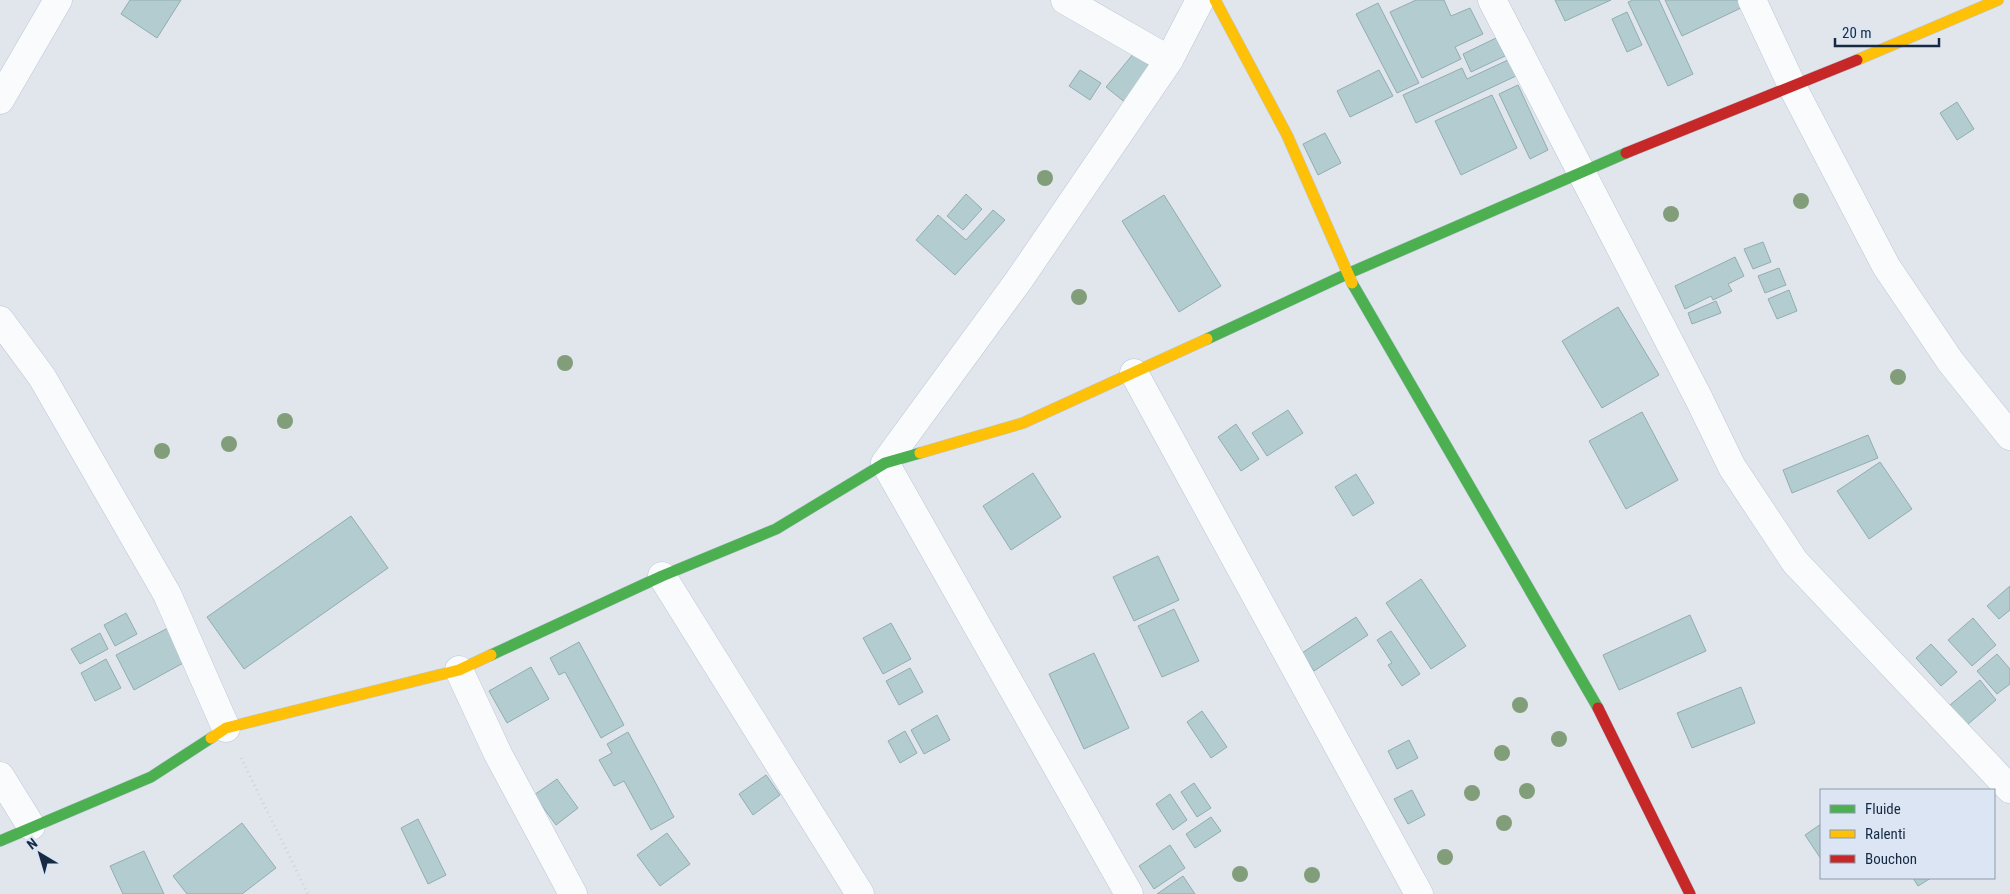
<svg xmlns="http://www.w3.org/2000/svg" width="2010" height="894" font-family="'Roboto Condensed',sans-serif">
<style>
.building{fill:#b2cccf;stroke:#91adb0}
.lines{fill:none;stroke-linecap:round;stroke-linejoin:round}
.street-casing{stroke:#bac6d6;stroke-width:29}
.fast-casing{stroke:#bac6d6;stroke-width:12}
.slow-casing{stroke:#bac6d6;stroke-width:12}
.jam-casing{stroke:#bac6d6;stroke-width:12}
.path{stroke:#cfd2d4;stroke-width:3;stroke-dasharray:1 4;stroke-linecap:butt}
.street{stroke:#fafbfc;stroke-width:28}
.fast{stroke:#4caf50;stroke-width:11}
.slow{stroke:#ffc107;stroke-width:11}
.jam{stroke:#c62828;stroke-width:11}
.tree{fill:#819d7a}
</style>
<rect width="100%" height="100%" fill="#e1e6ed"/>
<!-- building -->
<g class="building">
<polygon points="130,0 181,0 157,38 121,14"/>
<polygon points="1416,0 1444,0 1451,16 1470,8 1483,34 1455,47 1461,59 1422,78 1390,12"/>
<polygon points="1555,0 1611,0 1565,21"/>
<polygon points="1633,0 1659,0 1693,74 1668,86 1628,2"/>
<polygon points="1665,0 1738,0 1741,8 1682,36"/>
<polygon points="1378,3 1419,83 1397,93 1356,14"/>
<polygon points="1627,12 1642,45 1627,52 1612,19"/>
<polygon points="1496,38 1505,56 1471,72 1463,54"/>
<polygon points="1134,53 1155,70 1127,104 1106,87"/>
<polygon points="1508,60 1516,76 1416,123 1403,95 1462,68 1467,79"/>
<polygon points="1080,70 1101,83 1090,100 1069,86"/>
<polygon points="1379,70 1393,96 1350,117 1337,91"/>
<polygon points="1518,85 1548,150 1530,159 1499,94"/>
<polygon points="1492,95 1517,148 1461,175 1435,121"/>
<polygon points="1957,102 1974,129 1957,140 1940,113"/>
<polygon points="1325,133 1341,163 1318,175 1303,144"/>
<polygon points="966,194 982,209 963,230 947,216"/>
<polygon points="1164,195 1221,286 1179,312 1122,221"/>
<polygon points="993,210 1005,220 955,275 916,240 938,215 966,240"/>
<polygon points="1763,242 1771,262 1753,269 1744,249"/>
<polygon points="1735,257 1744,276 1728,284 1732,291 1713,300 1711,296 1685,309 1675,286"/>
<polygon points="1779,268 1786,285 1765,293 1758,276"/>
<polygon points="1789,290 1797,311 1777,319 1768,299"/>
<polygon points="1716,301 1721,313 1692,324 1688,313"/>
<polygon points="1618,307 1659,375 1602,408 1562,341"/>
<polygon points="1288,410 1303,433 1267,456 1252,433"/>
<polygon points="1642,412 1678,480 1626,509 1589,441"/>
<polygon points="1236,424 1259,459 1241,471 1218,437"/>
<polygon points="1868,435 1878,458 1792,493 1783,470"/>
<polygon points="1880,462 1912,509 1869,539 1837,491"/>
<polygon points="1033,473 1061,517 1011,550 983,506"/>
<polygon points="1356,474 1374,503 1353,516 1335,487"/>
<polygon points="351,516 388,568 244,669 207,617"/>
<polygon points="1158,556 1179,600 1134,621 1113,577"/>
<polygon points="1421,579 1466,646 1431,669 1386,603"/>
<polygon points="2010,586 2010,610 1999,619 1987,606"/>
<polygon points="1174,609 1199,661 1162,677 1138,626"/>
<polygon points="126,613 137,634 115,646 104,625"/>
<polygon points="1690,615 1706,651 1619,690 1603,655"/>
<polygon points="1356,617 1368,635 1314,671 1302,653"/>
<polygon points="1973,618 1996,645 1972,666 1948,640"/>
<polygon points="891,623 911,659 883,674 863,638"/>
<polygon points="168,628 185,662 134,690 116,655"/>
<polygon points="1391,631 1420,674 1402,686 1388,665 1392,663 1377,640"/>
<polygon points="100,633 108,649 80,664 71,649"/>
<polygon points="579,642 624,725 601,738 565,672 559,675 550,658"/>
<polygon points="1931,644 1957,672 1941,686 1916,658"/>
<polygon points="1094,653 1129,728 1084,749 1049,674"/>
<polygon points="1997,654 2010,669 2010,684 1997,694 1977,671"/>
<polygon points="106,659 121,688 95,701 81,673"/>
<polygon points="531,667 549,699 507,723 489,691"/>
<polygon points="910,668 923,692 899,705 886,681"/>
<polygon points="1980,680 1996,700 1967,725 1950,705"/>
<polygon points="1741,687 1755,723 1692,748 1677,713"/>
<polygon points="1202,711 1227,747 1211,758 1187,722"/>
<polygon points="937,715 950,740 924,754 911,730"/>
<polygon points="905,731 917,753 900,763 888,741"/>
<polygon points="628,732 674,817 651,830 624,781 614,786 599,760 612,753 607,744"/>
<polygon points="1409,740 1418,758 1397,769 1388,751"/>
<polygon points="766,775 780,795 753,815 739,794"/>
<polygon points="557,779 578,808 556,825 534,795"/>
<polygon points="1194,783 1211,808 1197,817 1181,792"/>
<polygon points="1412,790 1425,815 1408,824 1394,799"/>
<polygon points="1170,794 1187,820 1173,830 1156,804"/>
<polygon points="1211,817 1221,831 1195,848 1186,834"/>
<polygon points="418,819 446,875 428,884 401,828"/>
<polygon points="242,823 276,868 242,894 187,894 173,876"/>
<polygon points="1821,824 1821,859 1805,835"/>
<polygon points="667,833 690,864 660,886 637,855"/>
<polygon points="1170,845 1185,868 1154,889 1139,866"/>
<polygon points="144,851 164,894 123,894 110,866"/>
<polygon points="1183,876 1195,894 1157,894"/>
<polygon points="1913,878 1931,878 1918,886"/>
</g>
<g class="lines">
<defs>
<g id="street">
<polyline points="1065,0 1169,60"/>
<polyline points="1492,0 1699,399 1732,467 1795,562 2010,789"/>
<polyline points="1752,0 1793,88 1886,266 1950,361 2010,436"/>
<polyline points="0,100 58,0"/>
<polyline points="0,320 42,377 167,594 226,728"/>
<polyline points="1134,373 1419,894"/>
<polyline points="662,576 860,894"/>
<polyline points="459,670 498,754 573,894"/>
<polyline points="0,776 31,826"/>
<polyline points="1129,894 885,463 1019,280 1169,60 1200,0"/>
</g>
<g id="fast">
<polyline points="1352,283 1598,708"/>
<polyline points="1207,339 1347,274 1626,153"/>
<polyline points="491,655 662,576 776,529 885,463 920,453"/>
<polyline points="0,841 151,777 211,738"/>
</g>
<g id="slow">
<polyline points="1215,0 1287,135 1352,283"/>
<polyline points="1857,60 1998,0"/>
<polyline points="920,453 1023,423 1207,339"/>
<polyline points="211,738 226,728 459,670 491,655"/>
</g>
<g id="jam">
<polyline points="1626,153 1857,60"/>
<polyline points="1598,708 1690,894"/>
</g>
</defs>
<!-- street casing -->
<use href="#street" class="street-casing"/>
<!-- fast casing -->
<use href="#fast" class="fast-casing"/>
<!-- slow casing -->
<use href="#slow" class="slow-casing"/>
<!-- jam casing -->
<use href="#jam" class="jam-casing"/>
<!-- path -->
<polyline class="path" points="241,758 308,894"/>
<!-- street -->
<use href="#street" class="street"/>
<!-- fast -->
<use href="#fast" class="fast"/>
<!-- slow -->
<use href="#slow" class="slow"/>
<!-- jam -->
<use href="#jam" class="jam"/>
</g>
<!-- trees -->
<g class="tree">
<circle cx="1045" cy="178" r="8"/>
<circle cx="1801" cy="201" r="8"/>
<circle cx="1671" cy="214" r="8"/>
<circle cx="1079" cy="297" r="8"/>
<circle cx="565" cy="363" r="8"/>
<circle cx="1898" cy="377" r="8"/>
<circle cx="285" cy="421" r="8"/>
<circle cx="229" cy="444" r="8"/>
<circle cx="162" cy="451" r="8"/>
<circle cx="1520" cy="705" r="8"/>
<circle cx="1559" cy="739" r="8"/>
<circle cx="1502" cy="753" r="8"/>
<circle cx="1527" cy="791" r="8"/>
<circle cx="1472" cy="793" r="8"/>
<circle cx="1504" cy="823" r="8"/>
<circle cx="1445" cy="857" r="8"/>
<circle cx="1240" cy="874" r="8"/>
<circle cx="1312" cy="875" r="8"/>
</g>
<!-- legend -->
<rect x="1820" y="789" width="175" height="90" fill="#dbe5f3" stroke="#8d9aad"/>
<rect x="1830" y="805" width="25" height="8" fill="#4caf50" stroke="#8d9aad"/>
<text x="1865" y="814" font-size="15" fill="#172a44">Fluide</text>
<rect x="1830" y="830" width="25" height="8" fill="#ffc107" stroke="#8d9aad"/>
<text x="1865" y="839" font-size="15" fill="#172a44">Ralenti</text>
<rect x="1830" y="855" width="25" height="8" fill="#c62828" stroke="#8d9aad"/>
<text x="1865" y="864" font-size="15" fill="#172a44">Bouchon</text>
<!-- north arrow -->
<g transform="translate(40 854) rotate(322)" stroke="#dbe5f3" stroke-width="4" paint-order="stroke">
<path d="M0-4L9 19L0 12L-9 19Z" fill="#172a44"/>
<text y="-8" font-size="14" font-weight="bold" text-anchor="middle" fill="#172a44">N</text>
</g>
<!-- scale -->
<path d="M1835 38v8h104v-8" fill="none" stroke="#172a44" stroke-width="2.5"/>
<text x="1842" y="38" font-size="15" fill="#172a44" stroke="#dbe5f3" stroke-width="4" paint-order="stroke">20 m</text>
</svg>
